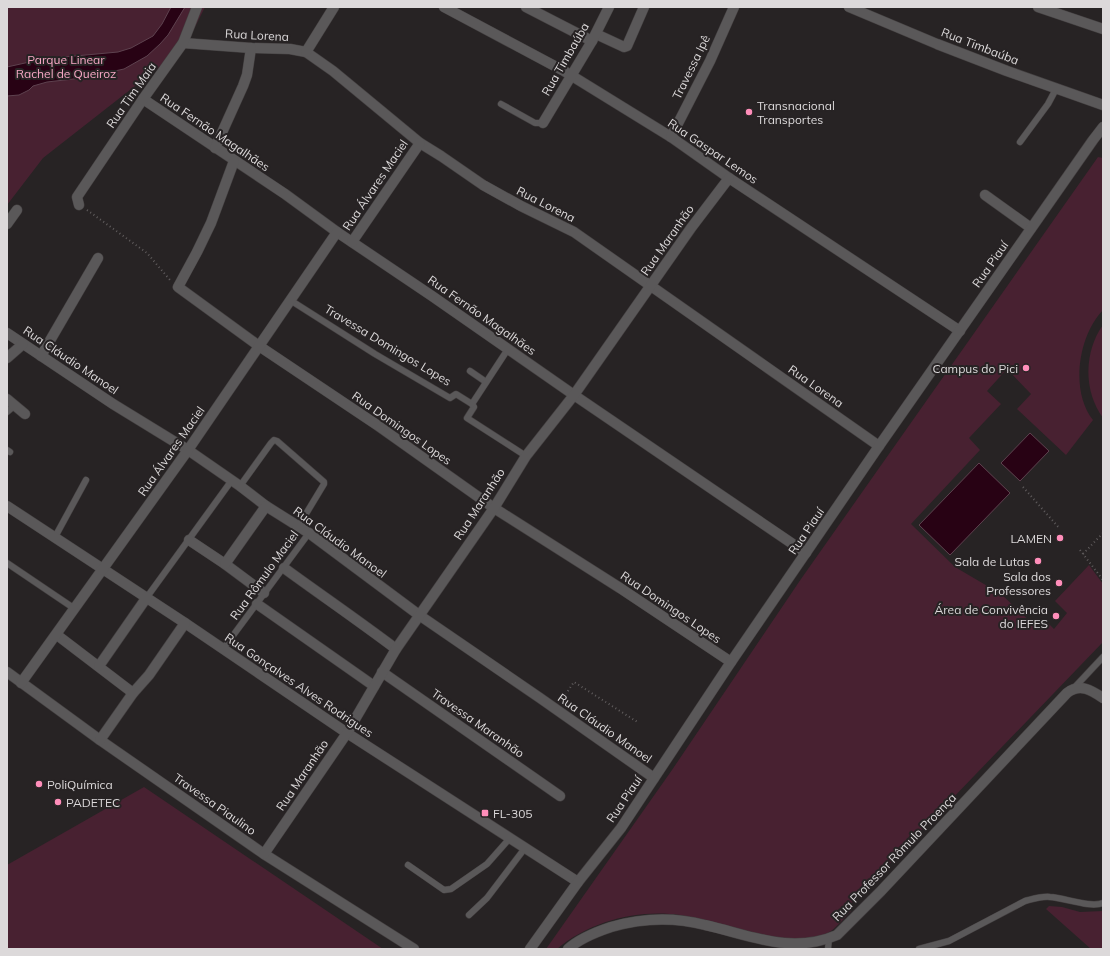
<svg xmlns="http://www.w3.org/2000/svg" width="1110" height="956" font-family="Mulish,sans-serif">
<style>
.green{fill:#482131}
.water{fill:#280214;stroke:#5e424f}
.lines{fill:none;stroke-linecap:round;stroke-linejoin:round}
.service-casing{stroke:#444041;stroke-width:7}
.minor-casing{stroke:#444041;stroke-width:11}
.path{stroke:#615d5e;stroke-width:2;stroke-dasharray:1 3;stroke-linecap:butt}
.service{stroke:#5a5859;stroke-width:6}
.minor{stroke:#5a5859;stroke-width:10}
.poi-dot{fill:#ff8eba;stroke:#272324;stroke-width:1.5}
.labels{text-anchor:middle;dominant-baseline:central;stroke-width:4;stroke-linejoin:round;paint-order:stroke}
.street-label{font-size:12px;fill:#dcd9da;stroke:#272324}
.park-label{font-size:12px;fill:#f7a8c5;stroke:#272324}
.poi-label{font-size:12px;fill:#dcd9da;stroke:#272324;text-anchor:end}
</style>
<rect width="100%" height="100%" fill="#272324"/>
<!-- green -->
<g class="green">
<polygon points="7,7 205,7 189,39 181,50 43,158 7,205"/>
<path d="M1098 157 1103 158V310C1078 336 1070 391 1093 420L1066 455 1017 409 1031 394 1007 369 987 391 1001 404 969 438 980 450 911 524 955 567 1001 594 1035 626 1044 619 1054 629 1067 613 1055 601 1089 565 1103 584V642L847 908 851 911C845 917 838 926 831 931 806 946 774 938 748 931 726 926 703 919 680 915 638 909 590 921 557 949H546L672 770 801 579Z"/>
<path d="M1103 325V418C1083 391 1084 351 1103 325Z"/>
<polygon points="144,787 383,949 7,949 7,865"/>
<polygon points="1049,906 1062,907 1080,912 1103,911 1103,949 1091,949 1046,909"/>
</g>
<!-- water -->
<g class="water">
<polygon points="171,7 185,7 168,35 160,44 147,56 124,69 82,78 47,82 33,86 29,90 19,95 7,96 7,67 43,59 118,52 131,48 153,36 162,24"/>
<polygon points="1030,433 1049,451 1020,481 1001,463"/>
<polygon points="979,463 1010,493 950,555 919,525"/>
</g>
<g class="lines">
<defs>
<g id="service">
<polyline points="501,104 535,123 543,123"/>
<polyline points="1020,142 1048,104 1056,89"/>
<polyline points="290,300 375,354 450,398 456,394 472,404 474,407 467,418 526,456"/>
<polyline points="470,371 486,382"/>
<polyline points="472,404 508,349"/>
<polyline points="7,412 14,406"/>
<polyline points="7,450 10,452"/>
<polyline points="240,486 271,443 274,440 277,441 324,482 324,484 298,527"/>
<polyline points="55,537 86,480"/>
<polyline points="7,563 75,609"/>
<polyline points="147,597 232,480"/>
<polyline points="223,649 309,533"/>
<polyline points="1074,688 1103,657"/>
<polyline points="408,865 444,890 451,889 487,864 510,838"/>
<polyline points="469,915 487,898 525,848"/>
<polyline points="828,949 829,938"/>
<path d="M919 949 949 941 1025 901C1033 899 1042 896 1050 897 1065 898 1090 908 1103 903"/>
</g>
<g id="minor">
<polyline points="444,7 564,71 671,137 729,178 960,331"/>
<polyline points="526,7 592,41"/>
<polyline points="849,7 937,44 1007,71 1103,105"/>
<polyline points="1038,7 1103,29"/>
<polyline points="596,34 624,47 627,46 644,7"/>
<polyline points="183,43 251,48 290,49 306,52 333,71 420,143 441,156 483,185 521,206 574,232 879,446"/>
<polyline points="306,52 334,7"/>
<polyline points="143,99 285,194 337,232 432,296 574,395 806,553"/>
<polyline points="543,123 592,41 609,7"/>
<polyline points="671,137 710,61 734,7"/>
<polyline points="215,148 243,86 247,75 251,48"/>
<polyline points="234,161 211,223 197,252 178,287 259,346 377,425 494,508 620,588 731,662"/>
<polyline points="985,195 1031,228"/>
<polyline points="79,205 77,197 79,194 143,99 183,43 197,7"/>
<polyline points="7,224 17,210"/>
<polyline points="352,242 420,143"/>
<polyline points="7,333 113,404 188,450 240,486 266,506 309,533 419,615 540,698 654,778"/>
<polyline points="41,356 98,258"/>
<polyline points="7,358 23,344"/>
<polyline points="7,399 25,414"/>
<polyline points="7,506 185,623 347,733 578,882"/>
<polyline points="189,540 225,564 264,593"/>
<polyline points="225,564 266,506"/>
<path d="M284 568C321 595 359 621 396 649"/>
<polyline points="257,604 374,686"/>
<polyline points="57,635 133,693"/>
<polyline points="99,666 147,597"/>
<polyline points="7,672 100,740 264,854 414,949"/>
<polyline points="382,672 560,796"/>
<polyline points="21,683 188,450 337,232"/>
<polyline points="100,740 133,693 149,675 185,623"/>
<polyline points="264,854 347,733 396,649 494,508 526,456 574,395 691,228 729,178"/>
<polyline points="530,949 578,882 621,828 731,662 879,446 1093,140 1103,127"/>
<path d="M568 949C580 938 596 932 611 927 642 918 674 917 705 925 750 935 791 955 837 935L881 891 1067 693C1080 683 1091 690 1103 698"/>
</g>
</defs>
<!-- service casing -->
<use href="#service" class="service-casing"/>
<!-- minor casing -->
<use href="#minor" class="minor-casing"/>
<!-- path -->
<g class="path">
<polyline points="87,210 147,253 170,280"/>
<polyline points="1023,487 1060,529"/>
<polyline points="1080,550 1103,580"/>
<polyline points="1083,554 1103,533"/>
<polyline points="561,701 574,682 639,723"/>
</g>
<!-- service -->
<use href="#service" class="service"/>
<!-- minor -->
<use href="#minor" class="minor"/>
</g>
<!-- markers -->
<g class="poi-dot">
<circle cx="749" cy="112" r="4"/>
<circle cx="1026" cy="368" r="4"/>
<circle cx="1060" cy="538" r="4"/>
<circle cx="1038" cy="561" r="4"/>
<circle cx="1059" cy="583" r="4"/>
<circle cx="1056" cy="616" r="4"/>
<circle cx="39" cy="784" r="4"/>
<circle cx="58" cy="802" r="4"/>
<rect x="481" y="809" width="8" height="8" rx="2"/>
</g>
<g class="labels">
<!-- street labels -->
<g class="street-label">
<text transform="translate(257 35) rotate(3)">Rua Lorena</text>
<text transform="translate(980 46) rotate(21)">Rua Timbaúba</text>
<text transform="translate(565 59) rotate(-60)">Rua Timbaúba</text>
<text transform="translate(691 67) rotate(-64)">Travessa Ipê</text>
<text transform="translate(131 95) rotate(-55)">Rua Tim Maia</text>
<text transform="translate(215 132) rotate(34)">Rua Fernão Magalhães</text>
<text transform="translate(713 151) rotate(34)">Rua Gaspar Lemos</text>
<text transform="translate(375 185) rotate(-56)">Rua Álvares Maciel</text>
<text transform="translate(546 204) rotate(27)">Rua Lorena</text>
<text transform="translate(667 240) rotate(-55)">Rua Maranhão</text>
<text transform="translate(990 264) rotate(-55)">Rua Piauí</text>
<text transform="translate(482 315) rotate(35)">Rua Fernão Magalhães</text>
<text transform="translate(388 345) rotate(31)">Travessa Domingos Lopes</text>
<text transform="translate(71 360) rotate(34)">Rua Cláudio Manoel</text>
<text transform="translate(816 386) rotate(35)">Rua Lorena</text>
<text transform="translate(402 428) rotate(35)">Rua Domingos Lopes</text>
<text transform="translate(171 451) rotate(-55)">Rua Álvares Maciel</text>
<text transform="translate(479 504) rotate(-57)">Rua Maranhão</text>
<text transform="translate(806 531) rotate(-56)">Rua Piauí</text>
<text transform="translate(340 542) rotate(36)">Rua Cláudio Manoel</text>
<text transform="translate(264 575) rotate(-54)">Rua Rômulo Maciel</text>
<text transform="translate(671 607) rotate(34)">Rua Domingos Lopes</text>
<text transform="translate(299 685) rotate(34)">Rua Gonçalves Alves Rodrigues</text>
<text transform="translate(478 723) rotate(35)">Travessa Maranhão</text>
<text transform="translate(605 728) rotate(35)">Rua Cláudio Manoel</text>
<text transform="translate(302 775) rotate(-56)">Rua Maranhão</text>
<text transform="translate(624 799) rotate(-56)">Rua Piauí</text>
<text transform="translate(215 804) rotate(35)">Travessa Piaulino</text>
<text transform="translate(894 857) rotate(-46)">Rua Professor Rômulo Proença</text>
</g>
<!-- park labels -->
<g class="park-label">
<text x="66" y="59">Parque Linear<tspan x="66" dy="14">Rachel de Queiroz</tspan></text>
</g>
<!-- poi labels -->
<g class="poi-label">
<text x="757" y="105" text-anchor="start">Transnacional<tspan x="757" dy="14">Transportes</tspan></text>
<text x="1018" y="368">Campus do Pici</text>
<text x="1052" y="538">LAMEN</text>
<text x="1030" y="561">Sala de Lutas</text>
<text x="1051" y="576">Sala dos<tspan x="1051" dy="14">Professores</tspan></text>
<text x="1048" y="609">Área de Convivência<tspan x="1048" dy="14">do IEFES</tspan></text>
<text x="47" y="784" text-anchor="start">PoliQuímica</text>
<text x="66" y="802" text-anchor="start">PADETEC</text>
<text x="493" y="813" text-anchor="start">FL-305</text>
</g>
</g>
<!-- border -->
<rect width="1110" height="956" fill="none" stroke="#dcd9da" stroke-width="16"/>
</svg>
